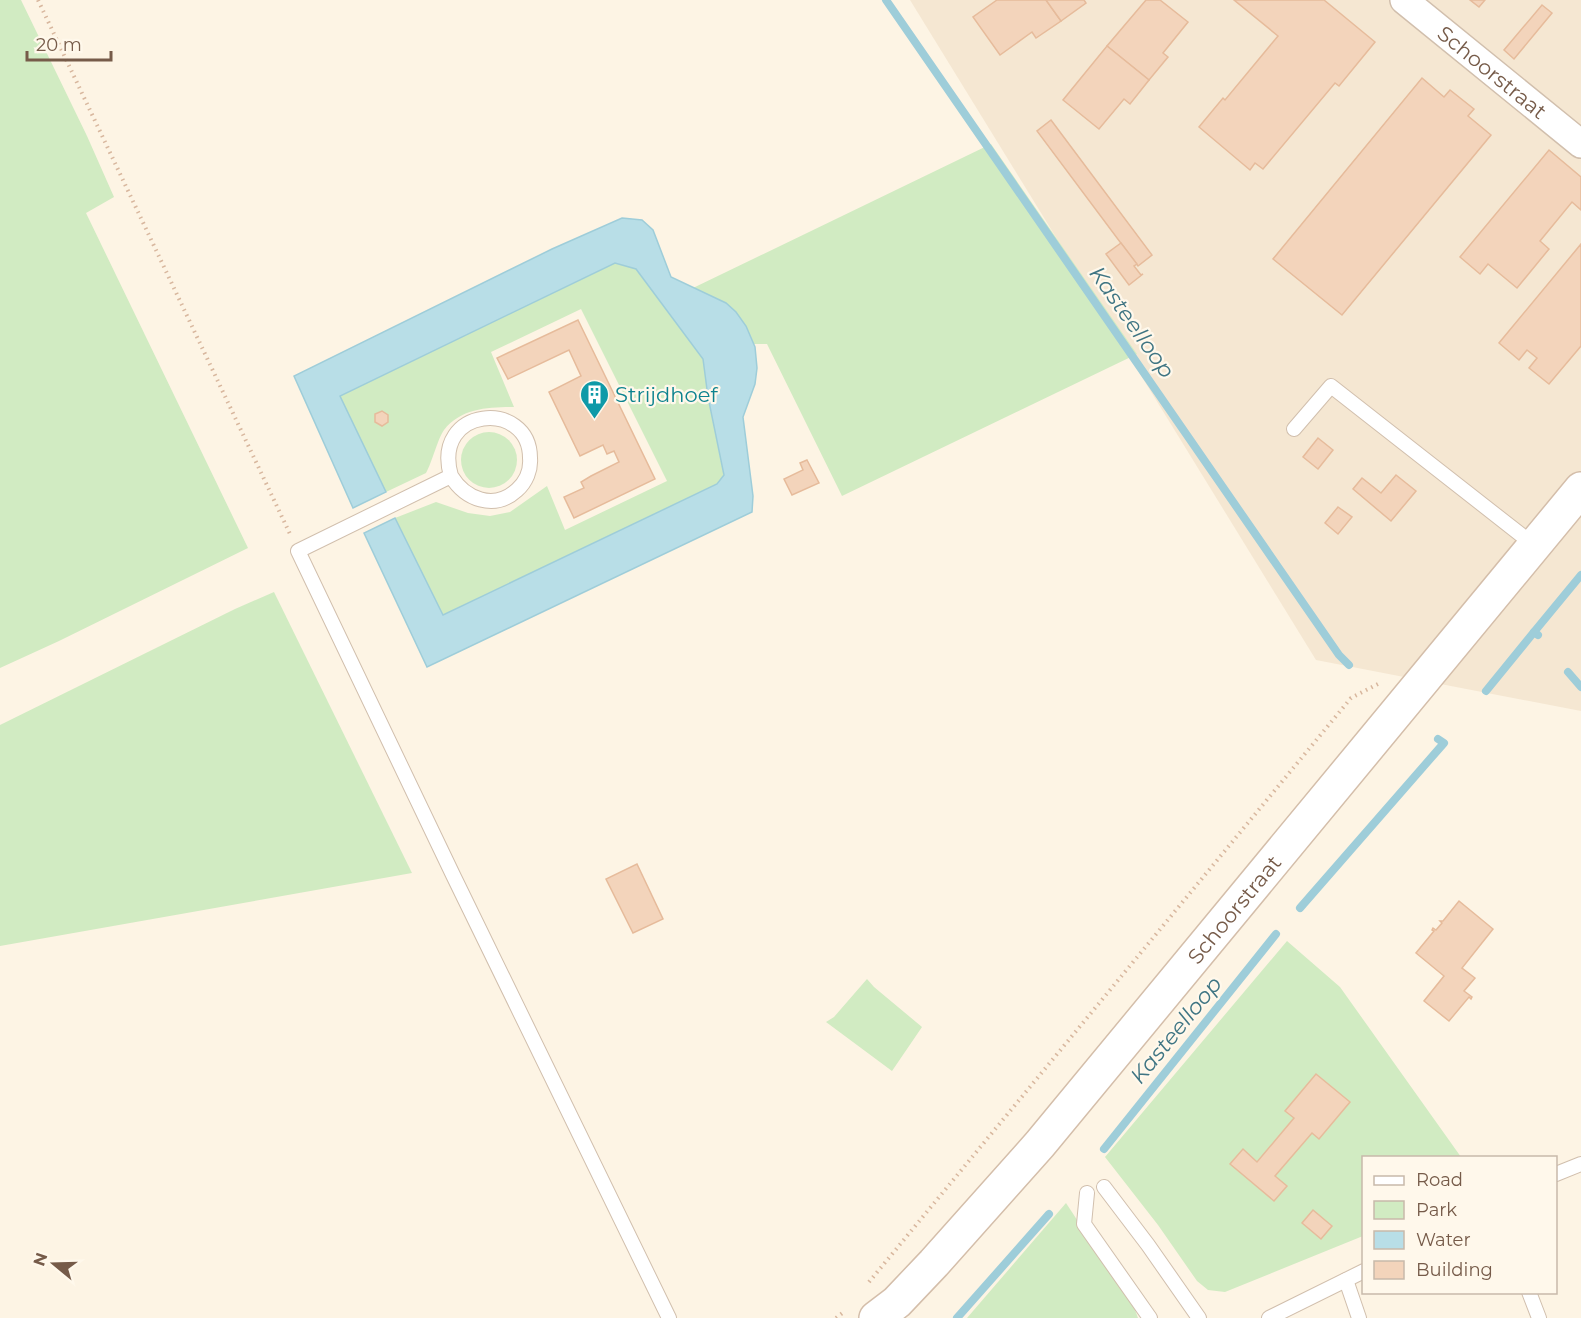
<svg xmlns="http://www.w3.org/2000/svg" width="1581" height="1318" font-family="Montserrat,sans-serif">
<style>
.residential{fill:#f5e7d2}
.green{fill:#d1ebc2}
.water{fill:#b8dee7;stroke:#9ecdd9;stroke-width:1.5}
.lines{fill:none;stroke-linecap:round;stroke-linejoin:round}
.stream{stroke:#9ecdd9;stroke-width:8}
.building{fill:#f3d4bb;stroke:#e6bb9b;stroke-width:1.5}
.lane-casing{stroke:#d1bfad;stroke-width:16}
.street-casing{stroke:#d1bfad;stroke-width:30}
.secondary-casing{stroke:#d4beaa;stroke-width:36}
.path{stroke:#d8b79e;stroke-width:4;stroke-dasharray:1.5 4.5;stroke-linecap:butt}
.lane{stroke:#fff;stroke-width:14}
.street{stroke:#fff;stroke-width:27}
.secondary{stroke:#fff;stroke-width:33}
.labels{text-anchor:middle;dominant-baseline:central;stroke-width:4.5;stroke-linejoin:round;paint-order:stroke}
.street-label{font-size:21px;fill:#765b49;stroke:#fff8eb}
.culture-label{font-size:21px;fill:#0d838f;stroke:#fff8eb;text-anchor:start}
.water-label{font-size:22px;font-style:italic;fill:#3f7583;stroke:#fff8eb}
</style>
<rect width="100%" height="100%" fill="#fdf4e4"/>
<!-- residential -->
<polygon class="residential" points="910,0 1581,0 1581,711 1316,660"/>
<!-- green -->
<g class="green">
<polygon points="0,0 21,0 87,136 114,197 86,213 248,548 59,641 0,668"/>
<path d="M991 144 1137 354 842 496 767 344H753C740 310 725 303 693 288Z"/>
<path d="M615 263 636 269 703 359 708 397 724 476 717 484 442 616 395 518 436 502 468 513 490 516 510 512 547 486 565 530 667 481 581 309 491 352 514 407C489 407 461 408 444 430 438 438 432 462 426 473L386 492 339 396Z"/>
<circle cx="489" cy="460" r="28"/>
<polygon points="274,592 412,873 0,946 0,725 235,609"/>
<polygon points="1287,941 1340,987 1461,1157 1364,1158 1363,1236 1225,1292 1208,1290 1197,1281 1158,1225 1105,1157"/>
<polygon points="867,979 874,987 922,1027 892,1071 826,1022 834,1017"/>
<polygon points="1066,1203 1134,1307 1138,1318 967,1318"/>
</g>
<!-- water -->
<polygon class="water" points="622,218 642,220 653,230 671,277 726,303 736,312 746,326 755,347 757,368 755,384 743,417 753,496 752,512 427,667 364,533 395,518 443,615 717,484 724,475 708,397 703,359 636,269 615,263 340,396 386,492 353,508 294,376 552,249"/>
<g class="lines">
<!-- stream -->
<g class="stream">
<polyline points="886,0 1339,655 1349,665"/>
<polyline points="1534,632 1581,575"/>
<polyline points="1568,672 1581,687"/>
<polyline points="1486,691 1534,632 1538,635"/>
<polyline points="1300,908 1444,743 1438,739"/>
<polyline points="1104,1149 1276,934"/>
<polyline points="957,1318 1049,1214"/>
</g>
</g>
<!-- building -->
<g class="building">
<polygon points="997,0 1046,0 1061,21 1036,38 1032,32 1000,55 973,17"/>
<polygon points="1046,0 1084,0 1086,3 1061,21"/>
<polygon points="1146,0 1160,0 1188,22 1163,53 1168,57 1149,80 1107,46"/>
<polygon points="1234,0 1324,0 1375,42 1339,86 1335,83 1263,169 1255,163 1250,170 1199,127 1223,98 1225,100 1278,36"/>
<polygon points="1470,0 1485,0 1479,7"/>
<polygon points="1542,5 1552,13 1514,59 1504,50"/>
<polygon points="1107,46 1149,80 1130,104 1124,99 1099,129 1063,100"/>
<polygon points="1422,78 1444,97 1450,90 1474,109 1468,116 1491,135 1342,315 1273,259"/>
<polygon points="1051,120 1152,255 1138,266 1037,131"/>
<polygon points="1549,150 1581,177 1581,210 1572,202 1540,241 1549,249 1517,288 1488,264 1480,274 1460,257"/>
<polygon points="1121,243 1137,264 1134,266 1141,275 1143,274 1129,285 1106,254"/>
<polygon points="1581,244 1581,346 1549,384 1529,368 1537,358 1527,350 1519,360 1499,343"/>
<polygon points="578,320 655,479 574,518 564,497 584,488 581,482 591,476 619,462 614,451 607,454 603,445 580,456 549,392 581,376 569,350 508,379 497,358"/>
<polygon points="382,411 388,415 388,422 382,426 375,422 375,414"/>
<polygon points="1318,438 1333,450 1318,469 1303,457"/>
<polygon points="807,460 819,483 792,495 784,479 803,470 800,463"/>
<polygon points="1396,475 1416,491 1391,521 1353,489 1362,478 1381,493"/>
<polygon points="1338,507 1352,517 1338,534 1325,523"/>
<polygon points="637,864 663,919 633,933 606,879"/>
<polygon points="1459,901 1493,929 1462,968 1475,978 1464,991 1472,997 1471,999 1469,997 1449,1021 1424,1001 1444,976 1416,953 1434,931 1432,930 1433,928 1436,930 1442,923 1440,921 1443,921"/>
<polygon points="1316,1074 1350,1102 1319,1139 1312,1133 1275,1176 1287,1186 1274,1201 1230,1164 1243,1149 1257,1162 1294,1118 1285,1111"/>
<polygon points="1313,1210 1332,1226 1321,1239 1302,1223"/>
</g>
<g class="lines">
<defs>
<g id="lane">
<polyline points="1294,429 1331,386 1534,545"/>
<path d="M451 476C431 406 530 399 530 458 531 470 526 482 517 490 494 511 465 499 451 476L298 551 453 875 669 1318"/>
<polyline points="1556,1174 1581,1164"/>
<polyline points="1104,1187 1148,1245 1199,1318"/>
<polyline points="1087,1193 1084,1224 1150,1318"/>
<polyline points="1346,1280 1359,1318"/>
<polyline points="1529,1292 1539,1318"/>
<polyline points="1269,1318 1364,1271"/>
</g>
<g id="street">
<path id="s1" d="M1404 0 1581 144"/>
</g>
<g id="secondary">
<path id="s2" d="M876 1318 897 1302 934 1263 1040 1144 1581 489"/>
</g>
</defs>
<!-- lane casing -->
<use href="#lane" class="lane-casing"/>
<!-- street casing -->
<use href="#street" class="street-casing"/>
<!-- secondary casing -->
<use href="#secondary" class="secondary-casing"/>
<!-- path -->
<g class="path">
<polyline points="38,0 290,534"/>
<polyline points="869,1282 1351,698 1378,684"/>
<polyline points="836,1318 845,1311"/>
</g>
<!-- lane -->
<use href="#lane" class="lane"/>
<!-- street -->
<use href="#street" class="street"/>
<!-- secondary -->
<use href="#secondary" class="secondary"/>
</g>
<!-- icons -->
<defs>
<symbol id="building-pin" viewBox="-11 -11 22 30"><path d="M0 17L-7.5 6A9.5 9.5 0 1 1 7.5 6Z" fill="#0f9aa8" stroke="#fff8eb"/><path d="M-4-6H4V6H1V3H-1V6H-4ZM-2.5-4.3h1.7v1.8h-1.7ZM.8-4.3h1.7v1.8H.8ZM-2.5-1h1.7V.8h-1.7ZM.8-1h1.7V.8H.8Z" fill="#fff"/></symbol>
</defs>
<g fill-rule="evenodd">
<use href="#building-pin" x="578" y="378" width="33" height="45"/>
</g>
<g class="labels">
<!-- street labels -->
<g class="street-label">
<text stroke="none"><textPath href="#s1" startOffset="114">Schoorstraat</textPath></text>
<text stroke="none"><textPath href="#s2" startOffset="544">Schoorstraat</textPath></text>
</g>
<!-- culture labels -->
<g class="culture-label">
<text x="615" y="394">Strijdhoef</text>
</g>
<!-- water labels -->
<g class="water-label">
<text transform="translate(1132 322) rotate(55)">Kasteelloop</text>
<text transform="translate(1176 1030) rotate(-51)">Kasteelloop</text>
</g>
</g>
<!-- legend -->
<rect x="1362" y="1156" width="195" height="138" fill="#fff8eb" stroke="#c8b9aa" stroke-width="1.5"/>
<rect x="1374" y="1176" width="30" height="9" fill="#ffffff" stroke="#c8b9aa" stroke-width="1.5"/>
<text x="1416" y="1186" font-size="18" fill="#765b49">Road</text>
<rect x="1374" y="1201" width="30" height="18" fill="#d1ebc2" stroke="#c8b9aa" stroke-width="1.5"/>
<text x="1416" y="1216" font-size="18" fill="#765b49">Park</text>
<rect x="1374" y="1231" width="30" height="18" fill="#b8dee7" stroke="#c8b9aa" stroke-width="1.5"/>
<text x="1416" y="1246" font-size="18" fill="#765b49">Water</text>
<rect x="1374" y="1261" width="30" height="18" fill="#f3d4bb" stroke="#c8b9aa" stroke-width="1.5"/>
<text x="1416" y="1276" font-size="18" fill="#765b49">Building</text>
<!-- north arrow -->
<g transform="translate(54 1264) rotate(289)" stroke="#fff8eb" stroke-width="4.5" paint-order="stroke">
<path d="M0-4.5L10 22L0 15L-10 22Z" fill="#765b49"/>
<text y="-9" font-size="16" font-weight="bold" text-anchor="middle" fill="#765b49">N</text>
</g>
<!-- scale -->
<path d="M27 51v9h84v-9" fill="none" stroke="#765b49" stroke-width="3"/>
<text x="36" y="51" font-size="18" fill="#765b49" stroke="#fff8eb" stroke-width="4.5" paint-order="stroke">20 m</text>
</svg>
